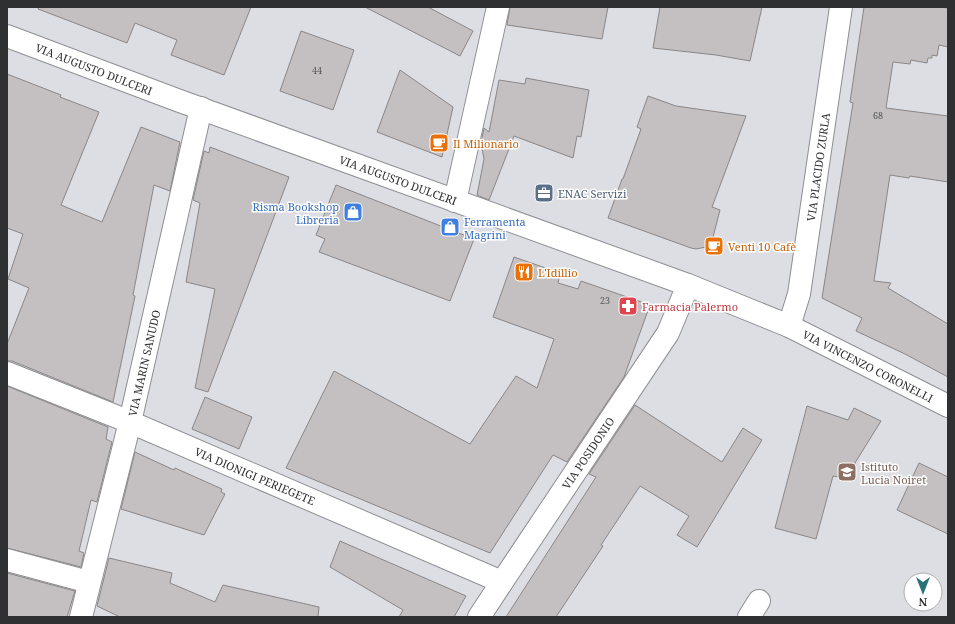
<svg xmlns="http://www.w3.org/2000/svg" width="955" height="624" font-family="'Noto Serif',serif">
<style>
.building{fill:#c4c0c2;stroke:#8a8688}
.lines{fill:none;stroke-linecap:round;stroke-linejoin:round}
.street-casing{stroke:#8e8f93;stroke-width:24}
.street{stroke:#fff;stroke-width:22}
.labels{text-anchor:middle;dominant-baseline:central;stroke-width:3;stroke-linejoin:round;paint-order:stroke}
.number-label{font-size:9px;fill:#545456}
.street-label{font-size:11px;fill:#2f3032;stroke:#fff}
.food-label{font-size:11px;fill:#c56008;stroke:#fff;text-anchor:start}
.service-label{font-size:11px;fill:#4e5e75;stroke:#fff;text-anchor:start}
.shop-label{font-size:11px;fill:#366cbe;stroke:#fff;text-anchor:end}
.health-label{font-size:11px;fill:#be3a42;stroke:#fff;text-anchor:start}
.education-label{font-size:11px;fill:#785e54;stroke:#fff;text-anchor:start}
</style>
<rect width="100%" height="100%" fill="#dddee3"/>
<!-- building -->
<g class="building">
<polygon points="39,7 251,7 224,75 171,55 177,40 135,23 127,43 38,9"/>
<polygon points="365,7 428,7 473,31 460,56"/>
<polygon points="510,7 608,7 602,39 507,25"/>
<polygon points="660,7 762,7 750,61 716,55 653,48"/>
<polygon points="864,7 937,7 948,8 948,47 939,45 937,56 932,55 932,58 928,58 927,63 911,60 910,64 893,62 886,108 948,116 948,182 910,176 909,178 890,175 874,281 891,283 888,288 948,324 948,377 905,354 856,331 862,318 822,298 853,103 850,102"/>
<polygon points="301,31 354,50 333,110 280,91"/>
<polygon points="400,70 453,107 442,157 377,132"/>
<polygon points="7,74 61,95 60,97 99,112 61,205 102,222 141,127 180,142 170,191 154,185 133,295 135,296 113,402 12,361 7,361 7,344 29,288 8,279 23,234 7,228"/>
<polygon points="526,78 589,90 581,137 577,136 573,158 514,136 489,200 477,195 484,159 481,143 484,128 489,132 499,80 525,84"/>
<polygon points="648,96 676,106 746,116 712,207 720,210 712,241 706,247 696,249 691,248 608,218 622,179 623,179 641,129 637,127"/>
<polygon points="210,147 289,177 208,392 195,388 215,289 186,282 200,203 193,200 204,151 209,153"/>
<polygon points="336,185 474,239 450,301 319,252 325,239 316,235"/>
<polygon points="514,257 560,273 558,283 578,289 581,281 650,305 624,377 567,462 553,455 490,553 286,468 334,371 470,444 516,376 537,388 554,339 493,317"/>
<polygon points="7,386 108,427 106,439 112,442 97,502 91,500 79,551 84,553 81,567 7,548"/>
<polygon points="205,397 252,417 239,449 192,429"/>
<polygon points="635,405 722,462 743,428 762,440 697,547 677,535 689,516 640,486 601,545 603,546 556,617 506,617 596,477 589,474"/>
<polygon points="807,406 848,420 854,408 881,421 855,463 851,479 833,476 816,539 775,528"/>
<polygon points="135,452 174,470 175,468 222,489 221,492 225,494 204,535 121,509"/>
<polygon points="919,463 948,477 948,534 897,510"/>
<polygon points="340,541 466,596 454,617 399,617 403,610 330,567"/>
<polygon points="109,558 172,573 170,583 215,602 223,585 319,607 318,617 120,617 97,606"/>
<polygon points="7,573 75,591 67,617 7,617"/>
</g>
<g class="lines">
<defs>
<g id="street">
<polyline points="7,36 177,100 688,285 789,326 948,406"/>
<polyline points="455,201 498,7"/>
<polyline points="789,326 799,294 841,7"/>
<polyline points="7,373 130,422 502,582"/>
<polyline points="7,560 89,582"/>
<polyline points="81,617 130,422 201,108"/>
<polyline points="479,617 502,582 668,333 688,285"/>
<polyline points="749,617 759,601"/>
</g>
</defs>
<!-- street casing -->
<use href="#street" class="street-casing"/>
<!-- street -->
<use href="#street" class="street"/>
</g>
<!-- icons -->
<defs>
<symbol id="cafe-square" viewBox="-11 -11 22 22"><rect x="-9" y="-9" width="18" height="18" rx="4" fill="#e8710a" stroke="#fff"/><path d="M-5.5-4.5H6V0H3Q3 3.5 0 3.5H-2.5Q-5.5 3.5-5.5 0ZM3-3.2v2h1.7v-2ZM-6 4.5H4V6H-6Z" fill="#fff"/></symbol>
<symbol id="office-square" viewBox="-11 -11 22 22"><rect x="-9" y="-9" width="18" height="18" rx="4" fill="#5c6f8a" stroke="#fff"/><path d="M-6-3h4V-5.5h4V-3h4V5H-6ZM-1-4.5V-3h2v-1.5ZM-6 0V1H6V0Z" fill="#fff"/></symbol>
<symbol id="shop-square" viewBox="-11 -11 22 22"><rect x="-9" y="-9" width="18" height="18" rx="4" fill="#3f7fe0" stroke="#fff"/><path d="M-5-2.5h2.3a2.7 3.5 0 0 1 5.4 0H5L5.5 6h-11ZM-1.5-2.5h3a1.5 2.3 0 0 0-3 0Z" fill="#fff"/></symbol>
<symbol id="restaurant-square" viewBox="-11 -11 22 22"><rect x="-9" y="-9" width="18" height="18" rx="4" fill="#e8710a" stroke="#fff"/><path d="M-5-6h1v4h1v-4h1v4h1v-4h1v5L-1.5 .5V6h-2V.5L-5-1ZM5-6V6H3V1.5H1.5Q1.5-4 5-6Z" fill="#fff"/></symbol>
<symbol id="pharmacy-square" viewBox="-11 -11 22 22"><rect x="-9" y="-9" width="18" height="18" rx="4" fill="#e0444e" stroke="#fff"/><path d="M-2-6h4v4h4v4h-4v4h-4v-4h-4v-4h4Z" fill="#fff"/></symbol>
<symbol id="school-square" viewBox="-11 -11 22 22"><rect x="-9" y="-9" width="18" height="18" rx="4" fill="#8d6e63" stroke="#fff"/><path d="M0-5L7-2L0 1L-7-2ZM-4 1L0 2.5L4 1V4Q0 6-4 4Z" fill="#fff"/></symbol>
</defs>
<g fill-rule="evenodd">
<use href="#cafe-square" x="428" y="132" width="22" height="22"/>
<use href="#office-square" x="533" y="182" width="22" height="22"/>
<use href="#shop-square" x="342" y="201" width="22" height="22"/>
<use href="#shop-square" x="439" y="216" width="22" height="22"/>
<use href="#cafe-square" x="703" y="235" width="22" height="22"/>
<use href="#restaurant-square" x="513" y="261" width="22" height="22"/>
<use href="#pharmacy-square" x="617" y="295" width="22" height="22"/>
<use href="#school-square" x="836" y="461" width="22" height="22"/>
</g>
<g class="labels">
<!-- number labels -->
<g class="number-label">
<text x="317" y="70">44</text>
<text x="878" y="115">68</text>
<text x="605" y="300">23</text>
</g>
<!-- street labels -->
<g class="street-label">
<text transform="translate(94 69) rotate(21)">VIA AUGUSTO DULCERI</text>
<text transform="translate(818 167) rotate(-82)">VIA PLACIDO ZURLA</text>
<text transform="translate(398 180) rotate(20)">VIA AUGUSTO DULCERI</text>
<text transform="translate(144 363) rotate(-77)">VIA MARIN SANUDO</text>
<text transform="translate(868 366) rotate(27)">VIA VINCENZO CORONELLI</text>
<text transform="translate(588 453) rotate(-56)">VIA POSIDONIO</text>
<text transform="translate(255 476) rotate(23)">VIA DIONIGI PERIEGETE</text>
</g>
<!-- food labels -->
<g class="food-label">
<text x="453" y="143">Il Milionario</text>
<text x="728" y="246">Venti 10 Cafè</text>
<text x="538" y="272">L'Idillio</text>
</g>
<!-- service labels -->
<g class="service-label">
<text x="558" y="193">ENAC Servizi</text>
</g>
<!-- shop labels -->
<g class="shop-label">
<text x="339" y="206">Risma Bookshop<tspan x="339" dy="13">Libreria</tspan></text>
<text x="464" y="221" text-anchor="start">Ferramenta<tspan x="464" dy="13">Magrini</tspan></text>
</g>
<!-- health labels -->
<g class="health-label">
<text x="642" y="306">Farmacia Palermo</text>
</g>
<!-- education labels -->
<g class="education-label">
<text x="861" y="466">Istituto<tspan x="861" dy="13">Lucia Noiret</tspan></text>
</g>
</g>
<!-- border -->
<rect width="955" height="624" fill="none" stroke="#2f3032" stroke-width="16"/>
<!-- north arrow -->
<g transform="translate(923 592) rotate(180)"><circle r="19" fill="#ffffff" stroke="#acacad"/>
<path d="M0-3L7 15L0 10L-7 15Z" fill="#287278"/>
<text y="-6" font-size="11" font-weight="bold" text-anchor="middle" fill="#2f3032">N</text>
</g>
</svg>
